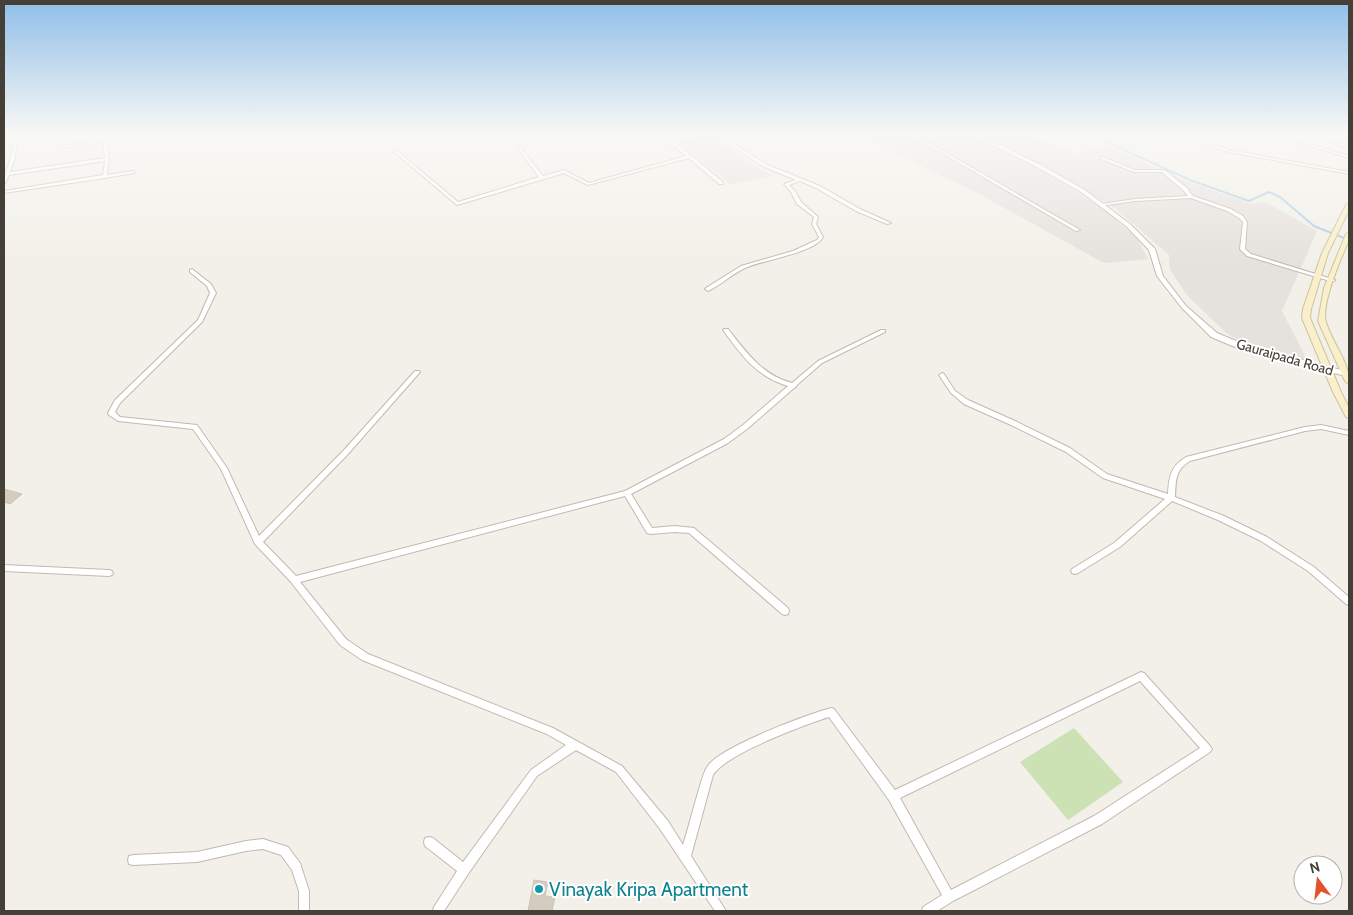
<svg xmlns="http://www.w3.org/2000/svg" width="1353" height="915" font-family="Cabin,sans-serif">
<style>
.industrial{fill:#e5e1dd}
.green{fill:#cce2b5}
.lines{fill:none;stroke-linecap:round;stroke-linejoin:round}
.stream{stroke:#abcde9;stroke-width:2}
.building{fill:#d3ccbf;stroke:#cdc4b3}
.minor-casing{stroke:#c0baaf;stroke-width:2}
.tertiary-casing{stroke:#c0baaf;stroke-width:2}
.secondary-casing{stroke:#cdc39c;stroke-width:2}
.minor{fill:#fff;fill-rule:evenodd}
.tertiary{fill:#fff;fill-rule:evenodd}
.secondary{fill:#f9f0cb;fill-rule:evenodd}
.culture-dot{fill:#0f9aa8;stroke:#fff;stroke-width:2}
.labels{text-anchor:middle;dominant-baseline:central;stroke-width:4;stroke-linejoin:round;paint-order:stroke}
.far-street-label{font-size:14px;fill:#454037;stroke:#fff}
.near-culture-label{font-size:19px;fill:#0d838f;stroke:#fff;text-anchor:start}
</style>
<rect width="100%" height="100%" fill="#f2f0e8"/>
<!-- industrial -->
<g class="industrial">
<polygon points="669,135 708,135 772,176 731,185"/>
<polygon points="858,135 972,135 1041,169 1103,209 1137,238 1148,259 1104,263 981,195"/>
<polygon points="983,135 1031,135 1076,154 1107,145 1188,182 1252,204 1265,202 1317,231 1282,311 1307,360 1249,346 1226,333 1186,294 1170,269 1169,255 1116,209 1080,186"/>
</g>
<!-- green -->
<polygon class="green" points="1074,728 1123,782 1068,820 1020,762"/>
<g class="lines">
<!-- stream -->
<polyline class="stream" points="1087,135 1096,137 1190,180 1249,201 1269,192 1280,197 1314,226 1349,240"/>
</g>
<!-- building -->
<g class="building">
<polygon points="4,489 22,494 10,504 4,502"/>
<polygon points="534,880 548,882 545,896 555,897 552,911 528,911"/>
</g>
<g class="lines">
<defs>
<g id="minor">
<polygon points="15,135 19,135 18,138 41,135 48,135 18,140 14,161 10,172 105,158 103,142 63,148 61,147 59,135 63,135 65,146 139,135 146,135 107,142 109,159 107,175 132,171 134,171 134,173 105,178 4,193 4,191 103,175 105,161 9,175 6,182 4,183 4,177 10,161 14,141 4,142 4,140 14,138"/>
<polygon points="203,135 207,135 210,138 243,138 245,139 243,140 209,140"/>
<path d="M514 135H518L516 139 524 141 525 146 522 149 543 176 564 170 589 183 686 156 671 144 661 135H665L673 141 704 135H719L768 165 820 186 860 209 891 223 887 224 856 211 816 188 800 181 789 185 795 191 801 202 818 217 816 224 823 237C815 253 762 260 745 268 732 274 721 285 708 291L705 289 706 288 741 266 793 251 817 240 819 237 812 224 814 217 797 204 791 192 784 184 796 180 764 167 717 137 707 136 676 143 723 182V184H719L689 158 588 185 564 173 457 205 393 151 396 150 458 202 539 177 518 149 521 146V143L512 140Z"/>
<polygon points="911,135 915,135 1080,230 1076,231"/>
<polygon points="1175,135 1180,135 1230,150 1349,172 1349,174 1229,152"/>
<polygon points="1274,135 1279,135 1349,156 1349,158"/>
<polygon points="1303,135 1308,135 1349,146 1349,148"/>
<polygon points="1101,157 1103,157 1135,170 1165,170 1187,188 1193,196 1231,209 1243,216 1247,222 1245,249 1251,254 1335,280 1334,281 1330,281 1247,256 1240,249 1243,222 1239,218 1227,211 1191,198 1135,201 1100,206 1100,204 1102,204 1135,199 1188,196 1183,190 1162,172 1134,172 1101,159"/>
<path d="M192 269 211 284 216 293 202 322 120 403 115 412 120 417 197 425 227 468 259 536 344 450 415 371H419L420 372 348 454 263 542 296 576 625 491 724 439 743 425 788 386C757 377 741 355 723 330L724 329H728C746 352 762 375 792 383L818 361 881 330H885V332L822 363 797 385 796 387 794 388 747 429 728 443 631 494 652 528 675 526 694 528 788 608 789 611 788 614 785 615 782 614 689 533 675 532 650 534 647 533 625 496 300 582 346 639 368 654 553 728 622 766 668 821 683 845C688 829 692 813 697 796 700 787 702 776 707 767 719 747 806 715 831 708L834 709 895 790 1141 672 1144 673 1210 746 1212 749 1210 752 1102 824 953 901 937 911H922L923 907 942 895 889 800 829 717C804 725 726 754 713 775L691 856 726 911H715L660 829 616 772 576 750 537 776 468 874 444 911H433L434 907 457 871 425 846 424 842 425 838 429 837 433 838 463 862 531 770 566 745 547 734 362 660 340 645 291 582 255 544 221 469 193 429 118 421 109 415 108 413 115 400 198 320 210 293 207 286 190 272V270ZM1140 681 1200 748 1094 816 951 890 900 798Z"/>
<path d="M942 373 944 374 955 391 968 400 1015 421 1070 448 1107 474 1168 494C1169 477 1170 467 1186 457L1305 427 1321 425 1349 431V435L1321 429 1305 431 1190 461C1175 470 1176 480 1175 497L1224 516 1267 537 1314 567 1349 597V605L1346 604 1308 571 1261 541 1218 520 1172 501 1120 547 1078 573 1075 574 1072 573 1071 571 1072 569 1114 543 1165 499 1103 478 1066 452 1011 425 964 404 951 393 939 375Z"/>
<polygon points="4,565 109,570 112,571 113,573 112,575 109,576 4,571"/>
<polygon points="263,839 288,847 300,863 309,891 309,911 299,911 299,891 292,870 281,855 263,849 246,851 197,862 133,865 129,864 128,860 129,856 133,855 197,852 246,841"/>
</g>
<polygon id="tertiary" points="973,135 979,135 1041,165 1085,190 1130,224 1155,249 1163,276 1186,306 1217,333 1248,346 1349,372 1349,375 1346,376 1242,350 1211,337 1182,308 1157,276 1149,250 1126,226 1081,192 1037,167"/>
<g id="secondary">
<polygon points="1349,203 1349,210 1328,253 1311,309 1310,318 1341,392 1349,408 1349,418 1346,417 1333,392 1302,318 1303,309 1322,253 1346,205"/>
<path d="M1349 232V240C1341 258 1321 304 1326 322 1332 343 1350 362 1349 384L1345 381 1318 321 1324 288 1346 234Z"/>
</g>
</defs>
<!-- minor casing -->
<use href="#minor" class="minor-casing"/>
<!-- tertiary casing -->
<use href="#tertiary" class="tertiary-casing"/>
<!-- secondary casing -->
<use href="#secondary" class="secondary-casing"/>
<!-- minor -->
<use href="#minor" class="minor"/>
<!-- tertiary -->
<use href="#tertiary" class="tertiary"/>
<!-- secondary -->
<use href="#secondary" class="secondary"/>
</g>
<!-- sky -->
<linearGradient id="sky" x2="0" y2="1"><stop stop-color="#8fbee8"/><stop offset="0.51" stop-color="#f9f8f5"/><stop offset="1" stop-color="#f9f8f5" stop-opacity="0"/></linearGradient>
<rect width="1353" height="263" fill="url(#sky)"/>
<!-- markers -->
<circle class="culture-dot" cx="539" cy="889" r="5"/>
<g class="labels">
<!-- far-street labels -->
<g class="far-street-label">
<text transform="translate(1285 357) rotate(16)">Gauraipada Road</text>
</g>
<!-- near-culture labels -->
<g class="near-culture-label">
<text x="549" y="889">Vinayak Kripa Apartment</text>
</g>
</g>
<!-- border -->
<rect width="1353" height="915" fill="none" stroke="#454037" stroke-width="10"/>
<!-- north arrow -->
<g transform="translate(1318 880) rotate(345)"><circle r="24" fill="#ffffff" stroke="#b5b3af"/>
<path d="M0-4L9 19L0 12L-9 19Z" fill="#e4512d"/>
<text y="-8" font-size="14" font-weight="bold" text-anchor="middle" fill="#454037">N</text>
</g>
</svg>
